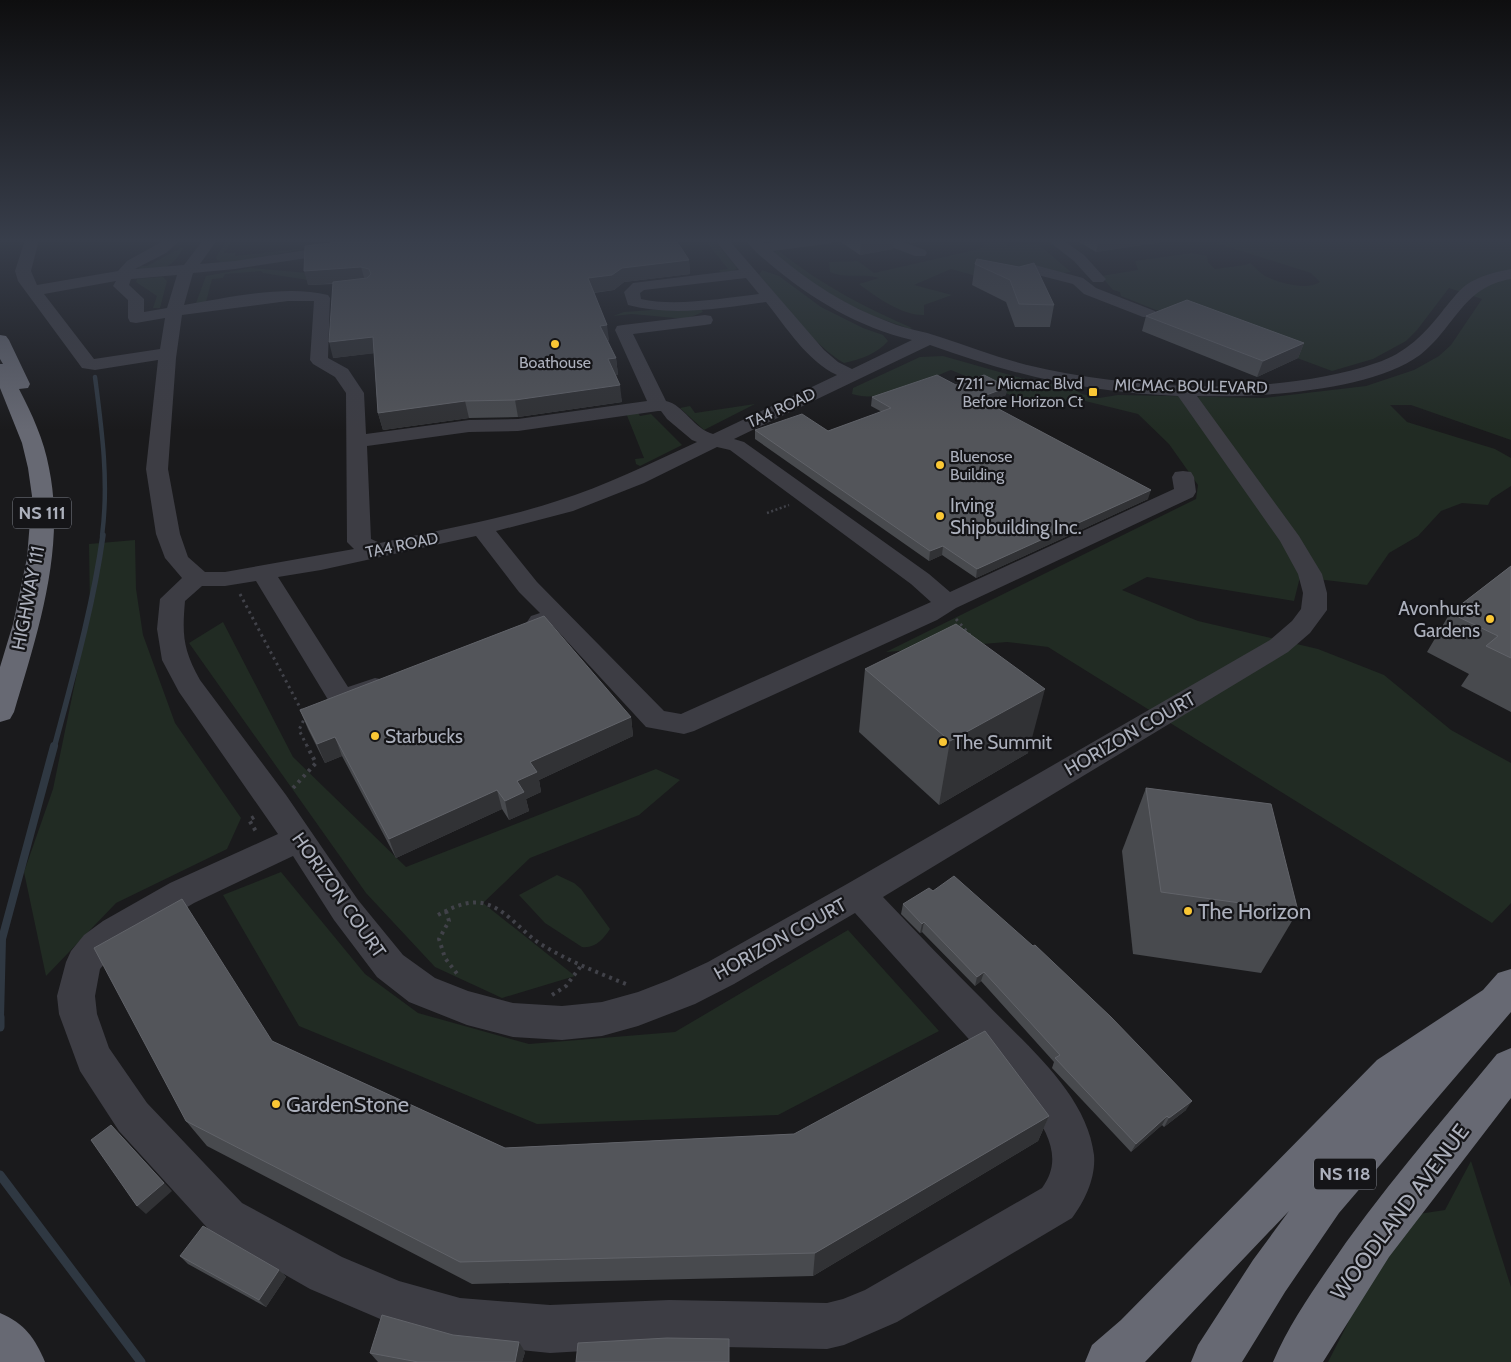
<svg xmlns="http://www.w3.org/2000/svg" width="1511" height="1362" font-family="Cabin,sans-serif">
<style>
.green{fill:#212b23}
.lines{fill:none;stroke-linecap:round;stroke-linejoin:round}
.stream-far3{stroke:#2f3842;stroke-width:4.5}
.stream-far2{stroke:#2f3842;stroke-width:5.5}
.stream-far1{stroke:#2f3842;stroke-width:8}
.stream{stroke:#2f3842;stroke-width:9}
.path-far2{stroke:#414249;stroke-width:2.5;stroke-dasharray:2 2.5;stroke-linecap:butt}
.path-far1{stroke:#414249;stroke-width:3;stroke-dasharray:2.5 4;stroke-linecap:butt}
.path{stroke:#414249;stroke-width:4;stroke-dasharray:3 4.5;stroke-linecap:butt}
.minor{fill:#3d3d44;fill-rule:evenodd}
.highway{fill:#676973;fill-rule:evenodd}
.wall{fill:#484a4e}
.shaded-wall{fill:#313235}
.building{fill:#53555a;stroke:#616369}
.poi-dot{fill:#fac735;stroke:#151518;stroke-width:2}
.labels{text-anchor:middle;dominant-baseline:central;stroke-width:4.5;stroke-linejoin:round;paint-order:stroke}
.far-poi-label{font-size:16px;fill:#acb0bc;stroke:#151518}
.far-street-label{font-size:16px;fill:#acb0bc;stroke:#151518}
.shield{fill:#151518;stroke:#7f828b;stroke-width:1}
.shield-label{font-size:18px;font-weight:bold;fill:#acb0bc}
.poi-label{font-size:19px;fill:#acb0bc;stroke:#151518;text-anchor:start}
.street-label{font-size:19px;fill:#acb0bc;stroke:#151518}
.near-poi-label{font-size:22px;fill:#acb0bc;stroke:#151518;text-anchor:start}
.near-street-label{font-size:22px;fill:#acb0bc;stroke:#151518}
</style>
<rect width="100%" height="100%" fill="#1a1a1c"/>
<!-- green -->
<g class="green">
<polygon points="227,240 233,240 223,253 235,253 235,256 307,248 240,262 218,263 221,262 217,260 216,257"/>
<polygon points="705,240 714,240 737,268 733,272 721,272 719,270 728,269"/>
<path d="M972 240H998L1007 243 1008 246 1038 244 1071 272 994 281 951 269 914 285 952 295 924 305V315C903 316 876 297 859 284L879 278C862 273 846 279 830 272L829 262 858 261 874 273 979 249 986 244Z"/>
<path d="M1206 240H1511V440L1411 405H1390L1407 422 1495 449 1511 458V486L1491 499 1488 505 1462 503 1441 511 1418 536 1389 553 1367 585 1300 577 1294 601 1147 577 1122 590 1198 621 1318 649 1384 675 1451 730 1511 763V903L1492 923 1048 647 1007 642 886 652 1196 499 1198 485 1169 444 1138 414 1081 400 1029 403 951 370C923 381 881 404 852 394L853 388 920 357 943 356 1021 378 1072 388 1082 394 1099 398 1118 395 1264 398 1366 386 1414 370 1439 356 1451 345 1482 299 1449 288 1417 330 1406 341 1373 359 1332 371 1167 310 1161 312 1121 296 1120 292 1113 290 1101 276 1138 270 1135 261 1192 253 1207 256 1208 262 1215 269 1245 265 1250 263C1255 267 1260 273 1265 276 1279 283 1307 291 1320 282L1311 273Z"/>
<path d="M181 248H184C175 261 171 268 155 269 149 270 144 271 138 268L140 266H147Z"/>
<path d="M779 251C820 284 864 307 912 328L910 329 873 316 850 305 814 285 773 252Z"/>
<polygon points="250,268 308,273 308,280 263,273 261,271 225,274 223,278 212,279 206,302 196,303 206,276"/>
<path d="M762 270 779 276 821 307 863 328 883 335 888 341C877 354 861 359 844 363 812 344 784 303 759 275Z"/>
<polygon points="163,277 167,281 160,308 153,308 157,296 136,282 137,279"/>
<polygon points="693,307 701,309 703,312 686,319 632,314 613,316 624,312"/>
<polygon points="755,404 704,430 680,408 690,406 695,413"/>
<polygon points="626,413 638,413 640,416 651,414 682,445 640,466 636,464 635,459 644,458"/>
<polygon points="135,540 136,589 143,635 175,723 241,818 227,849 116,903 46,976 24,872 53,789 90,610 89,544"/>
<polygon points="223,622 293,757 406,867 656,769 680,780 639,815 530,858 483,903 575,976 502,998 435,967 366,893 189,643"/>
<polygon points="281,872 365,974 418,1013 529,1044 675,1032 848,930 939,1031 778,1115 537,1124 299,1026 223,895"/>
<path d="M557 875 574 883 581 889 610 929C604 938 595 949 582 947L545 923 519 895Z"/>
<polygon points="1471,1161 1511,1287 1511,1362 1328,1362 1347,1325 1392,1218 1445,1210"/>
</g>
<g class="lines">
<!-- stream-far3 -->
<path class="stream-far3" d="M95 377C102 430 109 482 102 536"/>
<!-- stream-far2 -->
<path class="stream-far2" d="M54 748C73 677 93 607 103 535"/>
<!-- stream-far1 -->
<polyline class="stream-far1" points="0,1018 2,939 54,746"/>
<!-- stream -->
<g class="stream">
<polyline points="0,1027 0,1017"/>
<polyline points="0,1175 141,1362"/>
</g>
<!-- path-far2 -->
<polyline class="path-far2" points="767,513 789,505"/>
<!-- path-far1 -->
<g class="path-far1">
<polyline points="240,594 305,717 299,730 308,748"/>
<polyline points="956,619 970,635"/>
</g>
<!-- path -->
<g class="path">
<polyline points="293,788 316,763 307,746"/>
<polyline points="254,817 249,820 257,833"/>
<polyline points="446,911 449,921 439,939 445,958 458,975"/>
<path d="M438 915C453 907 469 899 486 904 507 910 521 931 539 943 566 960 596 972 626 984"/>
<polyline points="552,995 566,986 581,966"/>
</g>
<!-- minor -->
<g class="minor">
<path d="M25 240H39L31 271 37 285 118 271 127 261 165 240H180L166 253 135 269 184 265 203 240H217L200 264 235 261 339 245 352 240H367L359 248 340 253 235 269 193 273 184 305C227 298 285 284 328 295L330 298 328 358 348 369 364 393 366 434 469 420 518 419 647 401 615 330 617 326 623 325 705 315 711 316 713 320 711 324 705 325 633 334 666 401C684 405 694 429 713 434L837 375C807 361 787 328 766 302 721 308 673 317 628 305L624 292 633 283 739 270 715 240H729L824 350 838 362 852 369 912 340C860 328 811 299 770 264 762 257 751 249 746 240H761L765 243 793 240H833L831 243 826 244 773 251C807 281 846 306 889 322 906 329 923 331 940 337 972 347 1003 360 1036 367 1138 390 1276 397 1376 363 1405 354 1426 333 1444 309 1451 301 1457 292 1466 285 1479 276 1495 272 1511 269V279C1462 287 1455 328 1420 355 1371 391 1257 398 1197 396L1299 536 1322 574 1327 593V610L1310 633 1288 652 883 897C917 933 951 968 986 1003 1026 1045 1087 1094 1094 1155 1096 1177 1085 1201 1072 1218L897 1322 844 1345 827 1349 669 1346 550 1353 460 1344 399 1327 310 1289 212 1233 119 1131 80 1071 59 1014 57 996 66 962 71 951 84 935 103 921 170 883 278 834 179 692 162 660 157 629 160 599 182 578 165 558 156 534 146 469 158 360 95 370 82 368 18 281 15 271ZM177 275 167 308 144 312V299L129 285 131 279ZM746 278 759 294C724 298 675 307 641 299L640 293 644 290ZM116 281 113 286 128 300V318L130 322 136 323 165 318 160 349 94 359 44 294ZM288 301H314L310 360 313 364 335 377 346 393 347 542 354 549 225 572H205L188 557 180 534 168 469 176 358 182 315ZM930 345C1013 375 1089 393 1178 396L1280 541 1298 574 1303 593 1301 609 1292 621 1270 640 847 884 708 962 669 980 638 992 602 1002 562 1006 513 1003 468 991 435 978 403 955 358 900 286 795 200 680C183 650 182 635 185 601L202 586H225L256 581 330 703 350 707 385 694 389 687 385 680 375 678 348 687 278 577 321 570 476 536 519 592 540 613 531 616 527 622 531 628 540 630 553 626 646 727 684 734 694 731 937 620 956 608 1193 497 1196 492 1194 477 1191 472 1183 471 1175 472 1172 477 1174 489 950 592 929 574 744 442 734 439ZM658 411H661L667 419 692 440 697 442C651 463 605 486 557 501 499 520 439 530 380 543L371 539 367 446 469 432 518 431ZM717 447 730 450 911 584 931 602 681 714 664 711 537 582 496 531 573 511 644 483ZM293 856 334 920 377 977 409 1002 467 1025 513 1037 562 1040 602 1036 638 1026 695 1004 734 984 855 913 1031 1108C1048 1133 1063 1160 1042 1188L865 1290 843 1299 827 1303 669 1300 550 1305 460 1298 399 1281 342 1257 242 1203 147 1103 109 1048 97 1014 95 996 100 969 110 957 127 943 194 903Z"/>
<polygon points="879,240 898,240 925,250 927,253 925,256 915,256 881,243"/>
<polygon points="1047,240 1063,240 1084,255 1103,276 1106,279 1103,282 1093,282 1074,261"/>
<polygon points="1035,265 1083,278 1096,288 1155,311 1157,314 1155,317 1143,317 1084,294 1073,284 1030,273 1027,270 1030,267"/>
</g>
<!-- highway -->
<g class="highway">
<path d="M0 335 6 336 9 340 30 384 28 388 19 389C32 414 44 440 49 468 66 549 37 635 14 712L10 719 0 722V667L13 624 27 558 32 496 28 468 22 443 0 388V364H3L0 359Z"/>
<polygon points="1511,969 1511,1012 1339,1213 1285,1292 1242,1362 1191,1362 1198,1345 1253,1260 1289,1211 1145,1362 1085,1362 1092,1345 1121,1320 1377,1060 1483,990 1498,973"/>
<path d="M1511 1048V1098L1389 1257 1323 1362H1273C1287 1329 1307 1299 1327 1270 1378 1194 1439 1125 1497 1054Z"/>
<path d="M0 1313C24 1323 35 1338 45 1362H0Z"/>
</g>
</g>
<!-- wall -->
<g class="wall">
<polygon points="838,240 894,240 893,249 860,255"/>
<polygon points="902,240 930,240 911,243"/>
<polygon points="1076,240 1163,240 1162,242 1096,252"/>
<polygon points="305,246 689,260 690,274 624,282 614,290 594,293 609,340 608,341 616,358 618,375 616,375 622,402 518,417 469,418 383,430 378,413 374,353 333,358 333,284 308,285"/>
<polygon points="977,259 1054,305 1050,327 1015,327 1006,302 972,285 975,264"/>
<polygon points="1146,316 1304,343 1298,358 1257,377 1142,331"/>
<polygon points="956,385 1006,395 987,402 1148,499 976,578 942,555 929,561 755,439 755,430 828,431 882,412 871,406 872,397"/>
<polygon points="1511,566 1511,712 1461,686 1469,674 1427,652 1450,613"/>
<polygon points="865,669 1028,753 939,805 859,732"/>
<polygon points="300,710 631,717 633,736 539,780 541,792 526,799 529,811 509,820 502,809 396,858 342,756 325,763 308,729"/>
<polygon points="1146,788 1298,911 1261,973 1133,954 1122,851"/>
<polygon points="903,904 1186,1110 1164,1127 1162,1125 1131,1152 1052,1068 1054,1062 981,981 975,986 922,932 920,933 901,914"/>
<polygon points="272,1041 505,1148 794,1134 1049,1116 1038,1141 813,1276 472,1284 207,1146 186,1121"/>
<polygon points="180,1256 279,1270 286,1277 266,1307 188,1264"/>
<polygon points="453,1335 525,1352 522,1362 378,1362 370,1353"/>
</g>
<!-- shaded-wall -->
<g class="shaded-wall">
<polygon points="861,240 894,240 893,249 860,255"/>
<polygon points="912,240 930,240 911,243"/>
<polygon points="1099,240 1163,240 1162,242 1096,252"/>
<polygon points="689,260 690,274 624,282 614,290 589,293 588,278 622,268"/>
<polygon points="361,267 365,281 308,285 304,271"/>
<polygon points="607,325 609,340 602,341 600,326"/>
<polygon points="373,337 377,353 333,358 329,342"/>
<polygon points="1304,343 1298,358 1257,377 1263,361"/>
<polygon points="616,358 618,375 610,376 608,359"/>
<polygon points="620,385 622,402 518,417 515,400"/>
<polygon points="1008,387 1006,395 977,406 978,398"/>
<polygon points="465,401 469,418 383,430 378,413"/>
<polygon points="1151,490 1148,499 976,578 977,569"/>
<polygon points="943,546 942,555 929,561 930,551"/>
<polygon points="1045,689 1028,753 939,805 950,741"/>
<polygon points="631,717 633,736 539,780 541,792 526,799 529,811 509,820 505,801 530,762"/>
<polygon points="335,737 342,756 325,763 317,744"/>
<polygon points="497,790 502,809 396,858 389,839"/>
<polygon points="924,922 922,932 920,933 922,924"/>
<polygon points="984,972 981,981 975,986 977,977"/>
<polygon points="1192,1101 1186,1110 1164,1127 1169,1118"/>
<polygon points="1049,1116 1038,1141 813,1276 815,1253"/>
<polygon points="1167,1116 1162,1125 1131,1152 1136,1144"/>
<polygon points="111,1125 172,1191 146,1214 137,1206"/>
<polygon points="279,1270 286,1277 266,1307 259,1300"/>
<polygon points="519,1342 525,1352 522,1362 515,1362"/>
</g>
<!-- building -->
<g class="building">
<polygon points="355,240 676,240 689,260 622,268 612,275 588,278 607,325 600,326 616,358 608,359 620,385 515,400 465,401 378,413 373,337 329,342 333,282 367,278 371,274 369,269 361,267 304,271 305,246"/>
<polygon points="977,259 1019,267 1034,263 1054,305 1019,304 1010,280 975,264"/>
<polygon points="1187,300 1304,343 1263,361 1146,316"/>
<polygon points="937,375 956,385 984,375 1008,387 978,398 1151,490 977,569 943,546 930,551 755,430 802,414 828,431 891,408 872,397"/>
<polygon points="1511,566 1511,658 1486,646 1498,636 1450,613"/>
<polygon points="544,616 631,717 530,762 537,772 517,781 524,792 505,801 497,790 389,839 335,737 317,744 300,710"/>
<polygon points="956,624 1045,689 950,741 865,669"/>
<polygon points="1146,788 1271,804 1298,911 1161,892"/>
<polygon points="954,876 1033,946 1035,945 1111,1017 1192,1101 1169,1118 1167,1116 1136,1144 1055,1058 1060,1055 984,972 977,977 924,922 922,924 903,904 929,888 933,891"/>
<polygon points="182,899 272,1041 505,1148 794,1134 985,1031 1049,1116 815,1253 460,1262 186,1121 94,948"/>
<polygon points="111,1125 164,1183 137,1206 91,1140"/>
<polygon points="203,1226 279,1270 259,1300 180,1256"/>
<polygon points="382,1315 453,1335 519,1342 515,1362 418,1362 370,1353"/>
<polygon points="667,1338 729,1339 729,1362 576,1362 578,1343"/>
</g>
<!-- sky -->
<linearGradient id="sky" x2="0" y2="1"><stop stop-color="#0e0e0f"/><stop offset="0.56" stop-color="#383e4b"/><stop offset="1" stop-color="#383e4b" stop-opacity="0"/></linearGradient>
<rect width="1511" height="430" fill="url(#sky)"/>
<!-- markers -->
<g class="poi-dot">
<circle cx="555" cy="344" r="5"/>
<rect x="1088" y="387" width="10" height="10" rx="2.5"/>
<circle cx="940" cy="465" r="5"/>
<circle cx="940" cy="516" r="5"/>
<circle cx="1490" cy="619" r="5"/>
<circle cx="375" cy="736" r="5"/>
<circle cx="943" cy="742" r="5"/>
<circle cx="1188" cy="911" r="5"/>
<circle cx="276" cy="1104" r="5"/>
</g>
<g class="labels">
<!-- far-poi labels -->
<g class="far-poi-label">
<text x="555" y="362">Boathouse</text>
<text x="1083" y="383" text-anchor="end">7211 - Micmac Blvd<tspan x="1083" dy="18">Before Horizon Ct</tspan></text>
<text x="950" y="456" text-anchor="start">Bluenose<tspan x="950" dy="18">Building</tspan></text>
</g>
<!-- far-street labels -->
<g class="far-street-label">
<text transform="translate(1191 386) rotate(1)">MICMAC BOULEVARD</text>
<text transform="translate(781 408) rotate(-25)">TA4 ROAD</text>
<text transform="translate(402 545) rotate(-12)">TA4 ROAD</text>
</g>
<!-- shield labels -->
<g class="shield">
<rect x="13" y="497.5" width="58" height="31" rx="4"/>
<rect x="1314" y="1158.5" width="62" height="31" rx="4"/>
</g>
<g class="shield-label">
<text x="42" y="513">NS 111</text>
<text x="1345" y="1174">NS 118</text>
</g>
<!-- poi labels -->
<g class="poi-label">
<text x="950" y="505">Irving<tspan x="950" dy="22">Shipbuilding Inc.</tspan></text>
<text x="1480" y="608" text-anchor="end">Avonhurst<tspan x="1480" dy="22">Gardens</tspan></text>
<text x="385" y="736">Starbucks</text>
<text x="953" y="742">The Summit</text>
</g>
<!-- street labels -->
<g class="street-label">
<text transform="translate(28 598) rotate(-79)">HIGHWAY 111</text>
<text transform="translate(1130 734) rotate(-30)">HORIZON COURT</text>
<text transform="translate(339 895) rotate(55)">HORIZON COURT</text>
<text transform="translate(780 939) rotate(-29)">HORIZON COURT</text>
</g>
<!-- near-poi labels -->
<g class="near-poi-label">
<text x="1198" y="911">The Horizon</text>
<text x="286" y="1104">GardenStone</text>
</g>
<!-- near-street labels -->
<g class="near-street-label">
<text transform="translate(1400 1212) rotate(-53)">WOODLAND AVENUE</text>
</g>
</g>
</svg>
